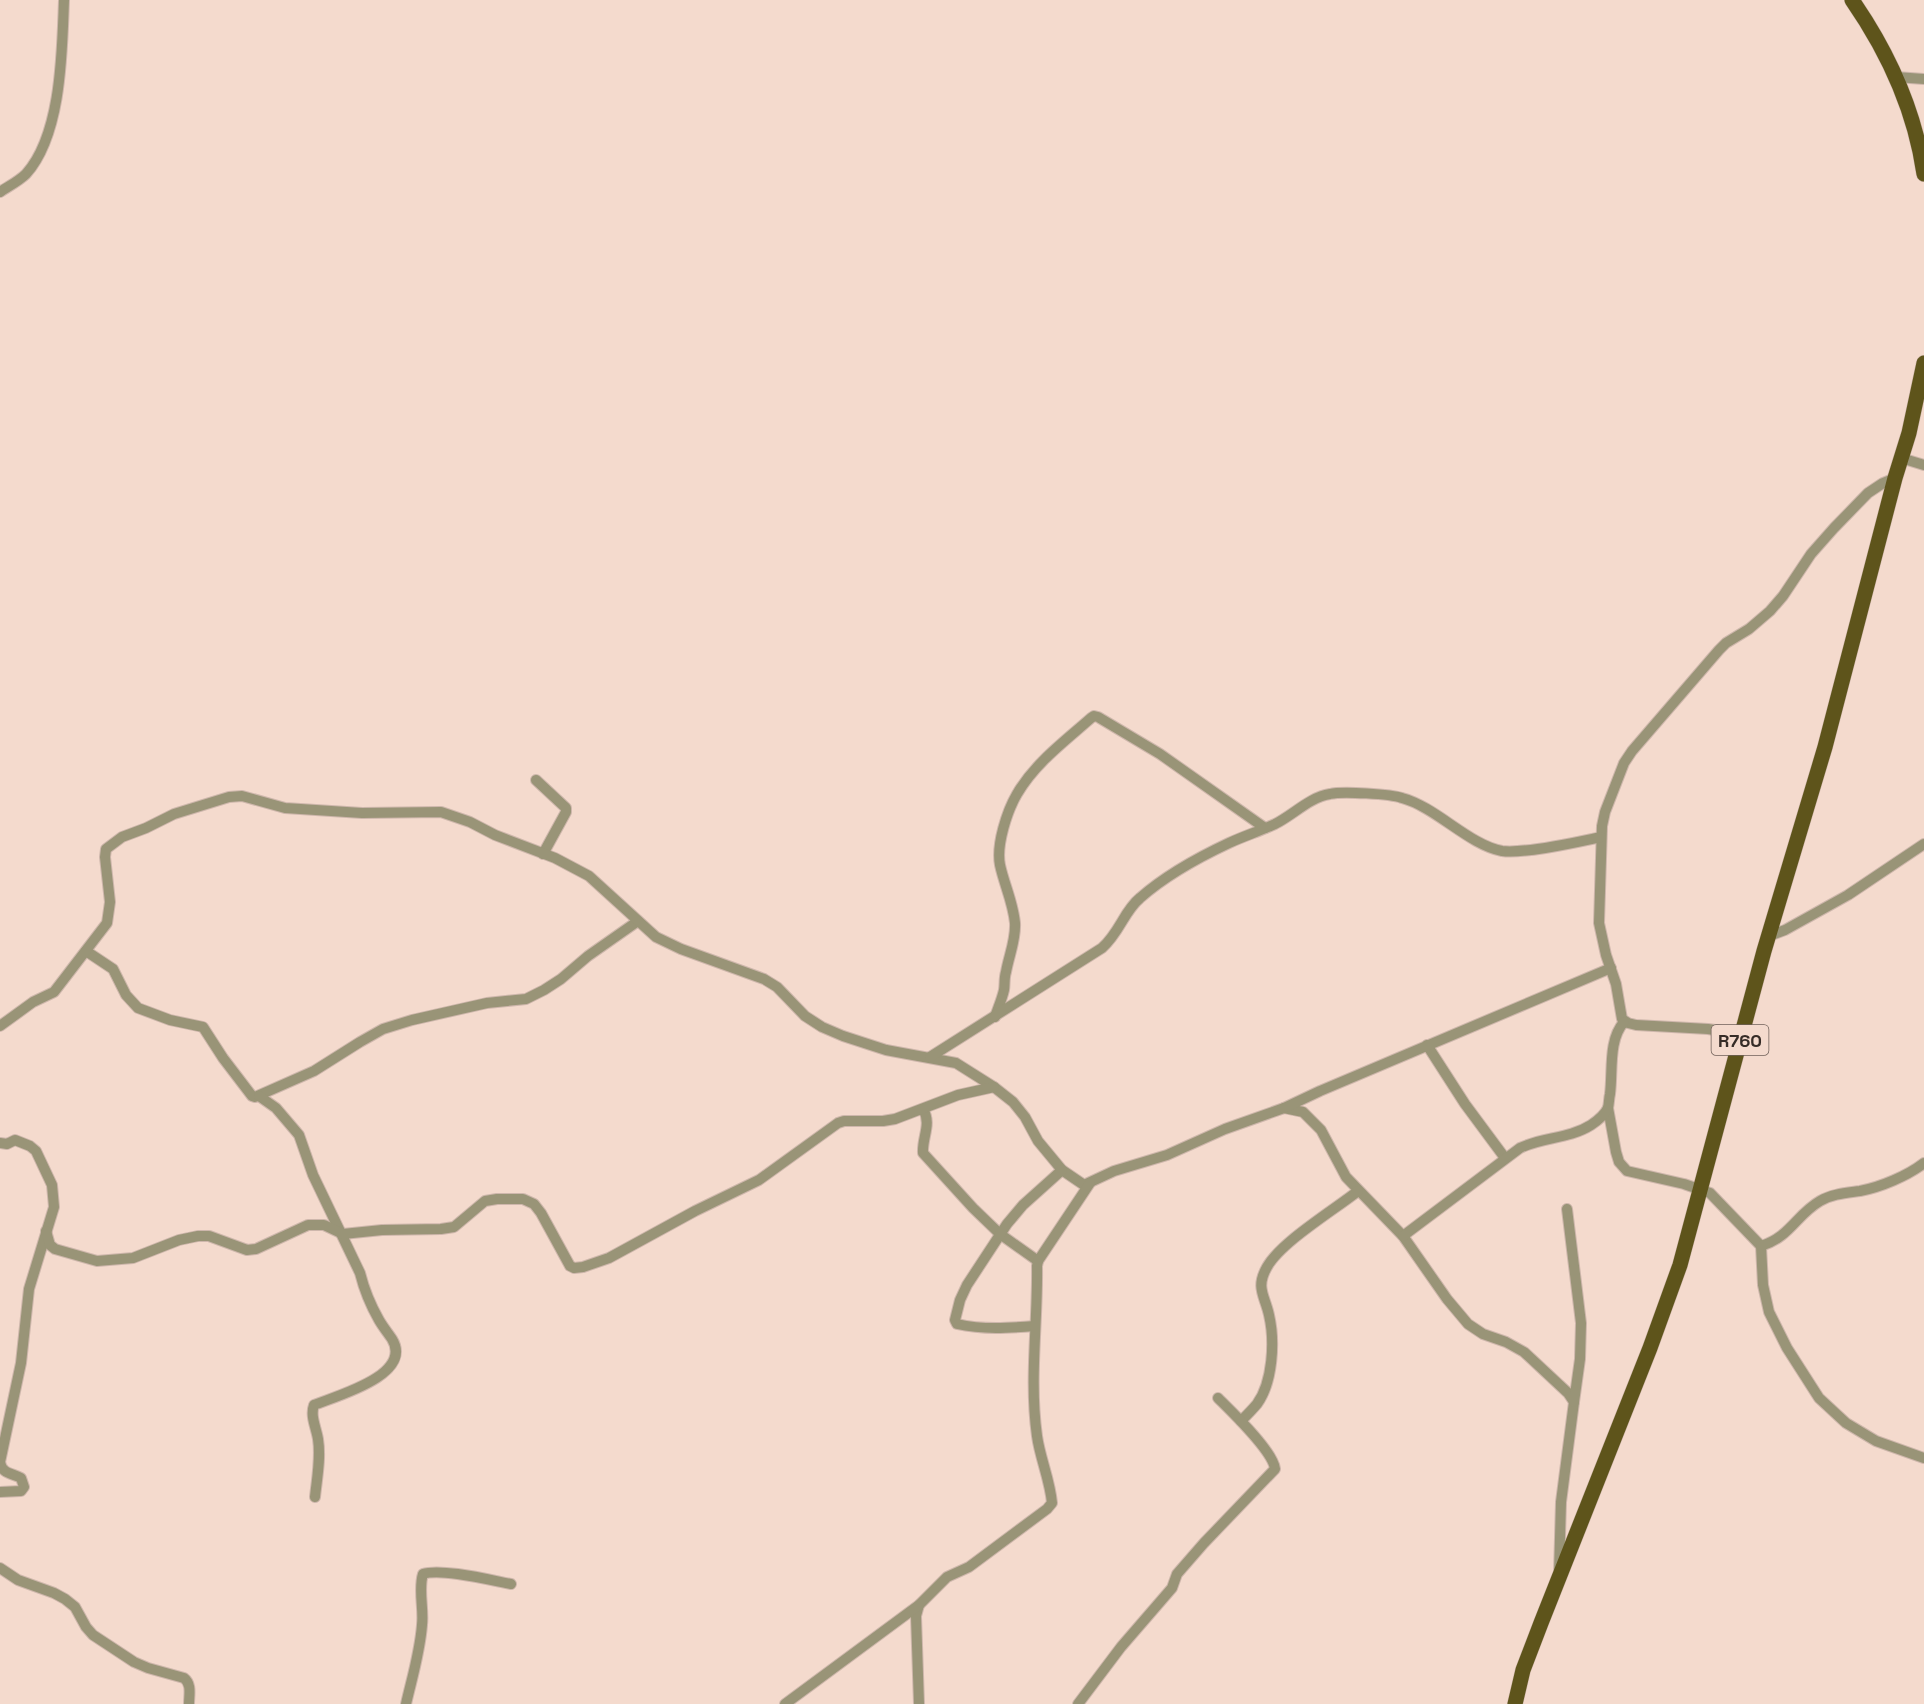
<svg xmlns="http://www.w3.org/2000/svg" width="1924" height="1704" font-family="'Space Grotesk',sans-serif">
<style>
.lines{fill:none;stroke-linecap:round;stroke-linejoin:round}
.street-casing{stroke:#ceb7ac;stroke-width:12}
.primary-casing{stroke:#ceb7ac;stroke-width:16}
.street{stroke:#999477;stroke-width:10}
.primary{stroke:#5e541b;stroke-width:15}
.labels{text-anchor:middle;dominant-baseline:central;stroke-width:5;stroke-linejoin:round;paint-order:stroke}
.shield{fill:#f4dacd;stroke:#6f6059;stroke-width:1.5}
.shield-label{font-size:18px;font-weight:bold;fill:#362c27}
</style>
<rect width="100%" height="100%" fill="#f4dacd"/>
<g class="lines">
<defs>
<g id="street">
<polyline points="1896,77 1924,79"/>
<path d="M0 192C9 186 19 181 26 174 62 134 62 50 64 0"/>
<polyline points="1901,458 1924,465"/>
<polyline points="536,780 566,808 566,812 543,854"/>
<polyline points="1769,936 1785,930 1848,895 1924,844"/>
<polyline points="86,951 113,969 126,995 138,1008 170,1020 203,1027 223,1058 252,1096 255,1097 314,1071 360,1042 383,1029 412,1020 487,1003 526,999 544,990 561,979 588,956 638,921"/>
<path d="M995 1017C998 1008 1002 999 1004 990 1005 984 1004 978 1006 972 1009 955 1016 940 1015 923 1013 902 1004 884 1000 865 996 845 1007 811 1017 794 1035 763 1065 741 1091 718L1094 716 1098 717 1160 754 1265 828"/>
<polyline points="0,1026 33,1002 54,992 107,923 110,902 105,857 106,849 122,837 146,828 174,814 229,797 242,796 285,808 362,813 441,812 470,822 495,835 555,858 589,876 656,937 681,949 764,979 777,987 805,1016 822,1027 843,1036 886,1050 956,1063 994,1087 1013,1102 1025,1117 1038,1141 1062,1170 1084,1185 1114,1171 1167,1155 1225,1129 1284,1108 1303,1112 1321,1130 1346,1177 1403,1236 1447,1299 1468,1324 1483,1334 1506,1342 1524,1352 1568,1393 1574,1402 1561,1502 1559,1573"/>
<polyline points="1741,1034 1708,1029 1636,1025 1628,1023 1622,1019 1616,984 1606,955 1599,923 1602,826 1605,812 1624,763 1632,751 1719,650 1726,643 1749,629 1770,611 1783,596 1811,554 1834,528 1868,493 1883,483 1895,478"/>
<polyline points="1427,1045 1465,1104 1505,1158"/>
<path d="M930 1057 1102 948C1120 932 1124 911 1140 898 1166 875 1197 858 1229 843 1244 836 1260 831 1275 824 1293 815 1310 797 1330 794 1342 791 1391 794 1402 798 1436 807 1469 845 1502 851 1525 854 1577 842 1601 837"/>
<path d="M259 1096 276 1108 299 1135 313 1175 360 1273C364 1289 371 1306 379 1320 383 1327 388 1333 392 1339 414 1375 336 1396 314 1405 310 1416 316 1427 318 1439 321 1458 317 1478 315 1497"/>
<polyline points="1284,1108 1320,1091 1611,968"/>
<polyline points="1608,1108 1616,1152 1619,1162 1627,1171 1684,1184 1710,1193 1761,1246 1763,1285 1769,1312 1787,1348 1819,1398 1846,1423 1876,1441 1924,1458"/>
<path d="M923 1109C932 1124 922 1137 923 1153L973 1208 1000 1234 1038 1261"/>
<path d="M0 1143 7 1144 15 1140 30 1146 36 1151 52 1185 54 1207 29 1289 21 1363 0 1462C2 1474 12 1473 21 1478L24 1487 21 1491 0 1492"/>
<polyline points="1567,1209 1581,1323 1580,1359 1574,1402"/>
<polyline points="46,1231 50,1245 55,1249 97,1261 133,1258 179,1240 198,1236 209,1236 247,1250 256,1249 308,1225 324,1225 343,1234 382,1230 441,1229 454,1227 485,1201 497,1199 523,1199 534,1204 541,1213 570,1266 574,1268 583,1267 609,1258 695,1211 759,1180 838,1123 844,1121 883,1121 895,1119 958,1095 994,1087"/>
<path d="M1403 1236 1520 1148C1543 1137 1569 1139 1591 1125 1597 1121 1605 1114 1608 1108 1609 1104 1609 1098 1610 1094 1613 1071 1608 1040 1624 1022"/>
<path d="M1761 1246C1790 1237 1796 1215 1820 1201 1832 1194 1846 1193 1860 1191 1881 1187 1907 1176 1924 1163"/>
<path d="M1035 1326C1009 1328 983 1330 957 1324L955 1320 960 1300 967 1285 1007 1224 1023 1205 1062 1170"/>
<path d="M1241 1421C1246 1416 1252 1410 1257 1404 1273 1382 1275 1341 1269 1315 1265 1296 1255 1288 1267 1267 1281 1242 1334 1210 1358 1191"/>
<path d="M0 1568 18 1580 54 1593 65 1599 75 1607 86 1627 93 1635 134 1662 148 1668 184 1678C192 1684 189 1695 189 1704"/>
<polyline points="919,1605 916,1616 919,1704"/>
<path d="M406 1704C412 1678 420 1652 422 1625 424 1609 418 1589 423 1574 441 1568 490 1580 511 1584"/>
<path d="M785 1704 919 1605 947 1577 969 1567 1047 1509 1052 1503C1050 1480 1040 1458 1037 1436 1029 1379 1038 1322 1037 1266L1038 1261 1090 1183"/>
<path d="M1078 1704 1121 1647 1172 1588 1177 1574 1204 1543 1275 1469C1273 1451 1232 1412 1218 1398"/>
</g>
<g id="primary">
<path d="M1852 0C1888 52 1915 111 1924 174"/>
<polyline points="1515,1704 1523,1670 1541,1623 1650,1348 1680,1265 1764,951 1825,747 1895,478 1909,433 1924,363"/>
</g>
</defs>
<!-- street casing -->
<use href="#street" class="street-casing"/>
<!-- primary casing -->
<use href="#primary" class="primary-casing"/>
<!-- street -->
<use href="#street" class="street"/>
<!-- primary -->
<use href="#primary" class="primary"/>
</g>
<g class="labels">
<!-- shield labels -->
<rect class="shield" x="1711.5" y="1025" width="57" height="30" rx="4.5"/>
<g class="shield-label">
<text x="1740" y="1040">R760</text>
</g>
</g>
</svg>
